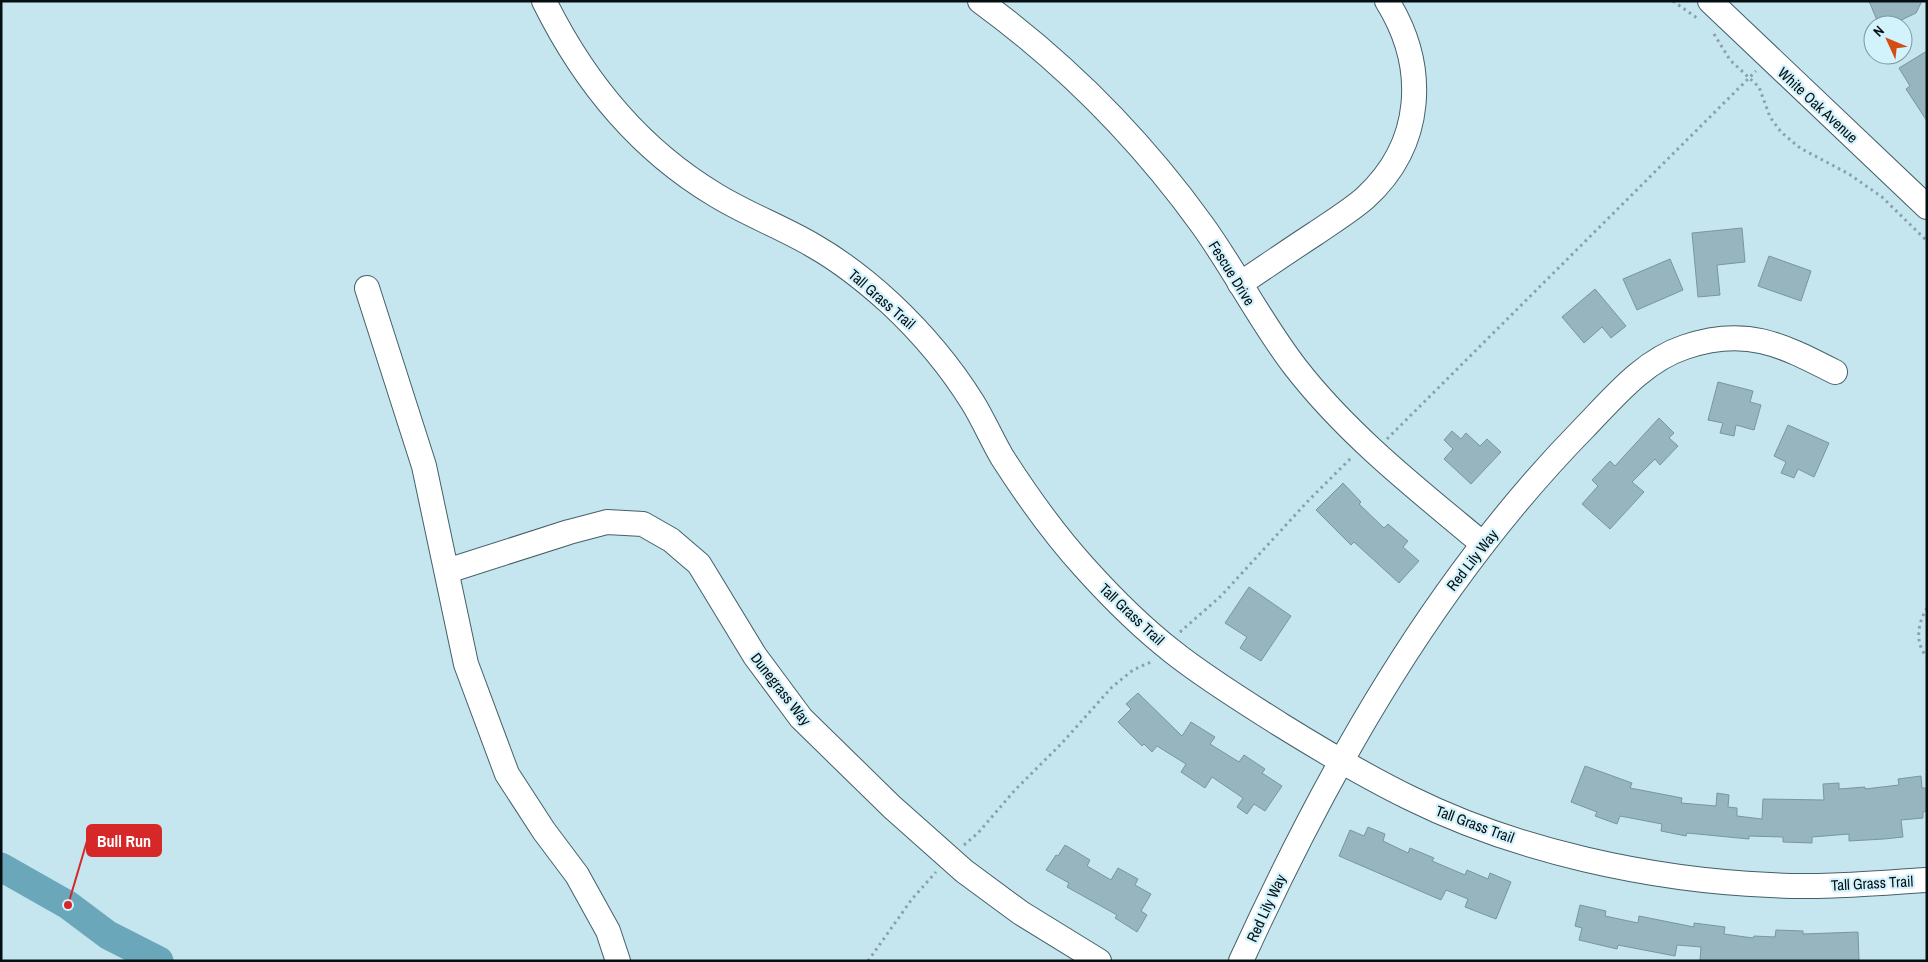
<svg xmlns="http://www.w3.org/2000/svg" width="1928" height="962" font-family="'Archivo Narrow',sans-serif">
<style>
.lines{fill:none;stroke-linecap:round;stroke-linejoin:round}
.river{stroke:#6ba7ba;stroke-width:29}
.building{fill:#97b5bf;stroke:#78969f}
.minor-casing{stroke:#446069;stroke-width:26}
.path{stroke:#89a2a9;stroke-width:3;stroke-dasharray:2.5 4;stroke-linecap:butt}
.minor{stroke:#fff;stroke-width:24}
.labels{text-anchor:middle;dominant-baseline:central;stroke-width:4.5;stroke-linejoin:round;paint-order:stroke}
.street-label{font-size:15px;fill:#050f12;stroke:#d2f2fc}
.leader{fill:none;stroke:#d62828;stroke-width:2}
.callout-dot{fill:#d62828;stroke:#d2f2fc;stroke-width:2}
.callout{fill:#d62828;stroke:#d62828;stroke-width:2}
.callout-label{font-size:16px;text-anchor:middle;font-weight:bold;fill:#fff}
</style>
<rect width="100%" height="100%" fill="#c5e5ef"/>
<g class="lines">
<!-- river -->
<polyline class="river" points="1,867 68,905 108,935 159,961"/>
</g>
<!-- building -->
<g class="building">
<polygon points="1869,1 1922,1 1916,13 1891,25 1879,25"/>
<polygon points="1927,51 1927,121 1906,89 1910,86 1899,68"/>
<polygon points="1742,228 1745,262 1717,265 1720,295 1698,297 1692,233"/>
<polygon points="1769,256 1811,271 1801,301 1758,286"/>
<polygon points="1670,259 1683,290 1637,310 1623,279"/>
<polygon points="1595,289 1626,326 1611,338 1602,327 1584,343 1562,317"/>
<polygon points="1718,382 1753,391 1750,402 1761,405 1754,430 1736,425 1734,436 1720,433 1723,423 1708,420"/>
<polygon points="1659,418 1674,433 1669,438 1678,446 1660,465 1655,459 1632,482 1644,492 1610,529 1582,504 1598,486 1592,480 1610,461 1615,466"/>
<polygon points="1788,425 1829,443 1814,477 1798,469 1794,478 1781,473 1786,462 1774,456"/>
<polygon points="1452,431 1461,439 1466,433 1480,446 1487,439 1501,452 1471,484 1444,459 1453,449 1444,440"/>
<polygon points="1343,483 1361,502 1359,504 1384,528 1388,524 1408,541 1403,547 1419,561 1399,583 1354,542 1351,545 1316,510"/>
<polygon points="1249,587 1291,616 1261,661 1240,648 1247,637 1225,623"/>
<polygon points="1138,693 1182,736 1191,722 1215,737 1210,744 1239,762 1244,755 1265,769 1262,773 1282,786 1265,811 1254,804 1247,814 1237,807 1243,798 1212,777 1205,788 1181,772 1186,764 1157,746 1152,752 1144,744 1142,746 1118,722 1131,709 1126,704"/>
<polygon points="1585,766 1632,783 1630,788 1682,798 1681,803 1716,806 1717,793 1729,795 1728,807 1737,808 1737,816 1762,819 1763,799 1824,800 1823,784 1839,783 1839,789 1865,787 1865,789 1899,785 1898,779 1921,776 1922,788 1927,788 1927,811 1923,812 1923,818 1901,820 1903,837 1884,839 1849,841 1849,834 1812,837 1812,843 1783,842 1783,837 1749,836 1749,839 1687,833 1686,836 1661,831 1662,824 1620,816 1617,824 1595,816 1597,812 1571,802"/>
<polygon points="1368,827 1385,834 1383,841 1408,853 1410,848 1434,858 1432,861 1465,875 1467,870 1488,879 1490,873 1511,882 1496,919 1465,907 1468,899 1446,890 1441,900 1339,856 1350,830 1364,836"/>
<polygon points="1065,845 1090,860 1087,866 1111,880 1118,868 1138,879 1135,885 1151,894 1141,911 1147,915 1137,932 1115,918 1117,915 1067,887 1069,883 1046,870 1056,855 1058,856"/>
<polygon points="1580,905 1606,911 1605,916 1638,923 1639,916 1694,927 1694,923 1725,927 1724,934 1753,938 1754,936 1775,937 1776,930 1803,931 1803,934 1858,932 1859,961 1700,961 1701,947 1677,945 1675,956 1618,945 1617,949 1579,940 1582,928 1575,926"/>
</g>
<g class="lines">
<defs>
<g id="minor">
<path d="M544 1C583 80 638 148 714 194 746 214 782 227 814 246 842 262 867 282 890 303 922 333 950 366 973 403 984 421 992 440 1002 457 1027 496 1054 534 1085 568 1112 598 1141 627 1173 652 1207 679 1245 702 1281 725 1323 751 1365 776 1410 798 1517 851 1651 880 1770 885 1822 888 1875 883 1927 880"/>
<path d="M980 1C1066 64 1141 140 1203 226 1236 272 1261 323 1296 368 1349 436 1417 489 1483 544"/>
<polyline points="1710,1 1927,207"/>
<path d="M1240 284C1265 267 1290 250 1316 233 1332 222 1350 211 1365 198 1424 144 1428 67 1387 1"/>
<polyline points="367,288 424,466 466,664 507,774 544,831 577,875 608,931 618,961"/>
<polyline points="447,571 569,532 607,522 643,524 671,540 699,564 755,656 801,718 892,807 964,871 1021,913 1099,961"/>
<path d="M1241 961C1329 768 1435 580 1584 428 1614 397 1643 361 1685 347 1746 326 1782 345 1835 372"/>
</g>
</defs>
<!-- minor casing -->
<use href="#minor" class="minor-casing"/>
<!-- path -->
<g class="path">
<polyline points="1673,1 1697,18"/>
<polyline points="1714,34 1730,60 1759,87 1770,117 1781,132 1800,148 1849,174 1882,197 1927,241"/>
<polyline points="1387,439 1756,71"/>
<path d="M1927 608C1918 623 1914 642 1927 657"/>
<polyline points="1180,632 1221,596 1307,502 1352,457"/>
<polyline points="964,845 978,833 1015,790 1062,743 1112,687 1133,670 1153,661"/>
<polyline points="868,961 912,899 936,872"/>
</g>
<!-- minor -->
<use href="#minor" class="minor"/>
</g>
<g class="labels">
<!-- street labels -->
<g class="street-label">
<text transform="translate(1818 105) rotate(43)">White Oak Avenue</text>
<text transform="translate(1232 273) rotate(58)">Fescue Drive</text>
<text transform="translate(882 299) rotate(41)">Tall Grass Trail</text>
<text transform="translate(1472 560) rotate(-52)">Red Lily Way</text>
<text transform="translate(1132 614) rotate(43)">Tall Grass Trail</text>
<text transform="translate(781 689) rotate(52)">Dunegrass Way</text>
<text transform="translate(1475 824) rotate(20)">Tall Grass Trail</text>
<text transform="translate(1872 883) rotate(-3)">Tall Grass Trail</text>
<text transform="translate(1266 908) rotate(-65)">Red Lily Way</text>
</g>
</g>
<!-- callouts -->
<path class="leader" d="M68 905L87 841"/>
<circle class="callout-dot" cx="68" cy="905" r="5"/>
<rect class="callout" x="87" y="825" width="74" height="31" rx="5"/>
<g class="callout-label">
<text x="124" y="847">Bull Run</text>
</g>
<!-- border -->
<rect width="1928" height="962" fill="none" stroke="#050f12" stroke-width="5"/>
<!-- north arrow -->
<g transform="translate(1888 40) rotate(314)"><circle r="24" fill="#d2f2fc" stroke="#80979e"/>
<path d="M0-4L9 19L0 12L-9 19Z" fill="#d44e14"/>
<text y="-8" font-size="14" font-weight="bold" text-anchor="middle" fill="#050f12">N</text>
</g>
</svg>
